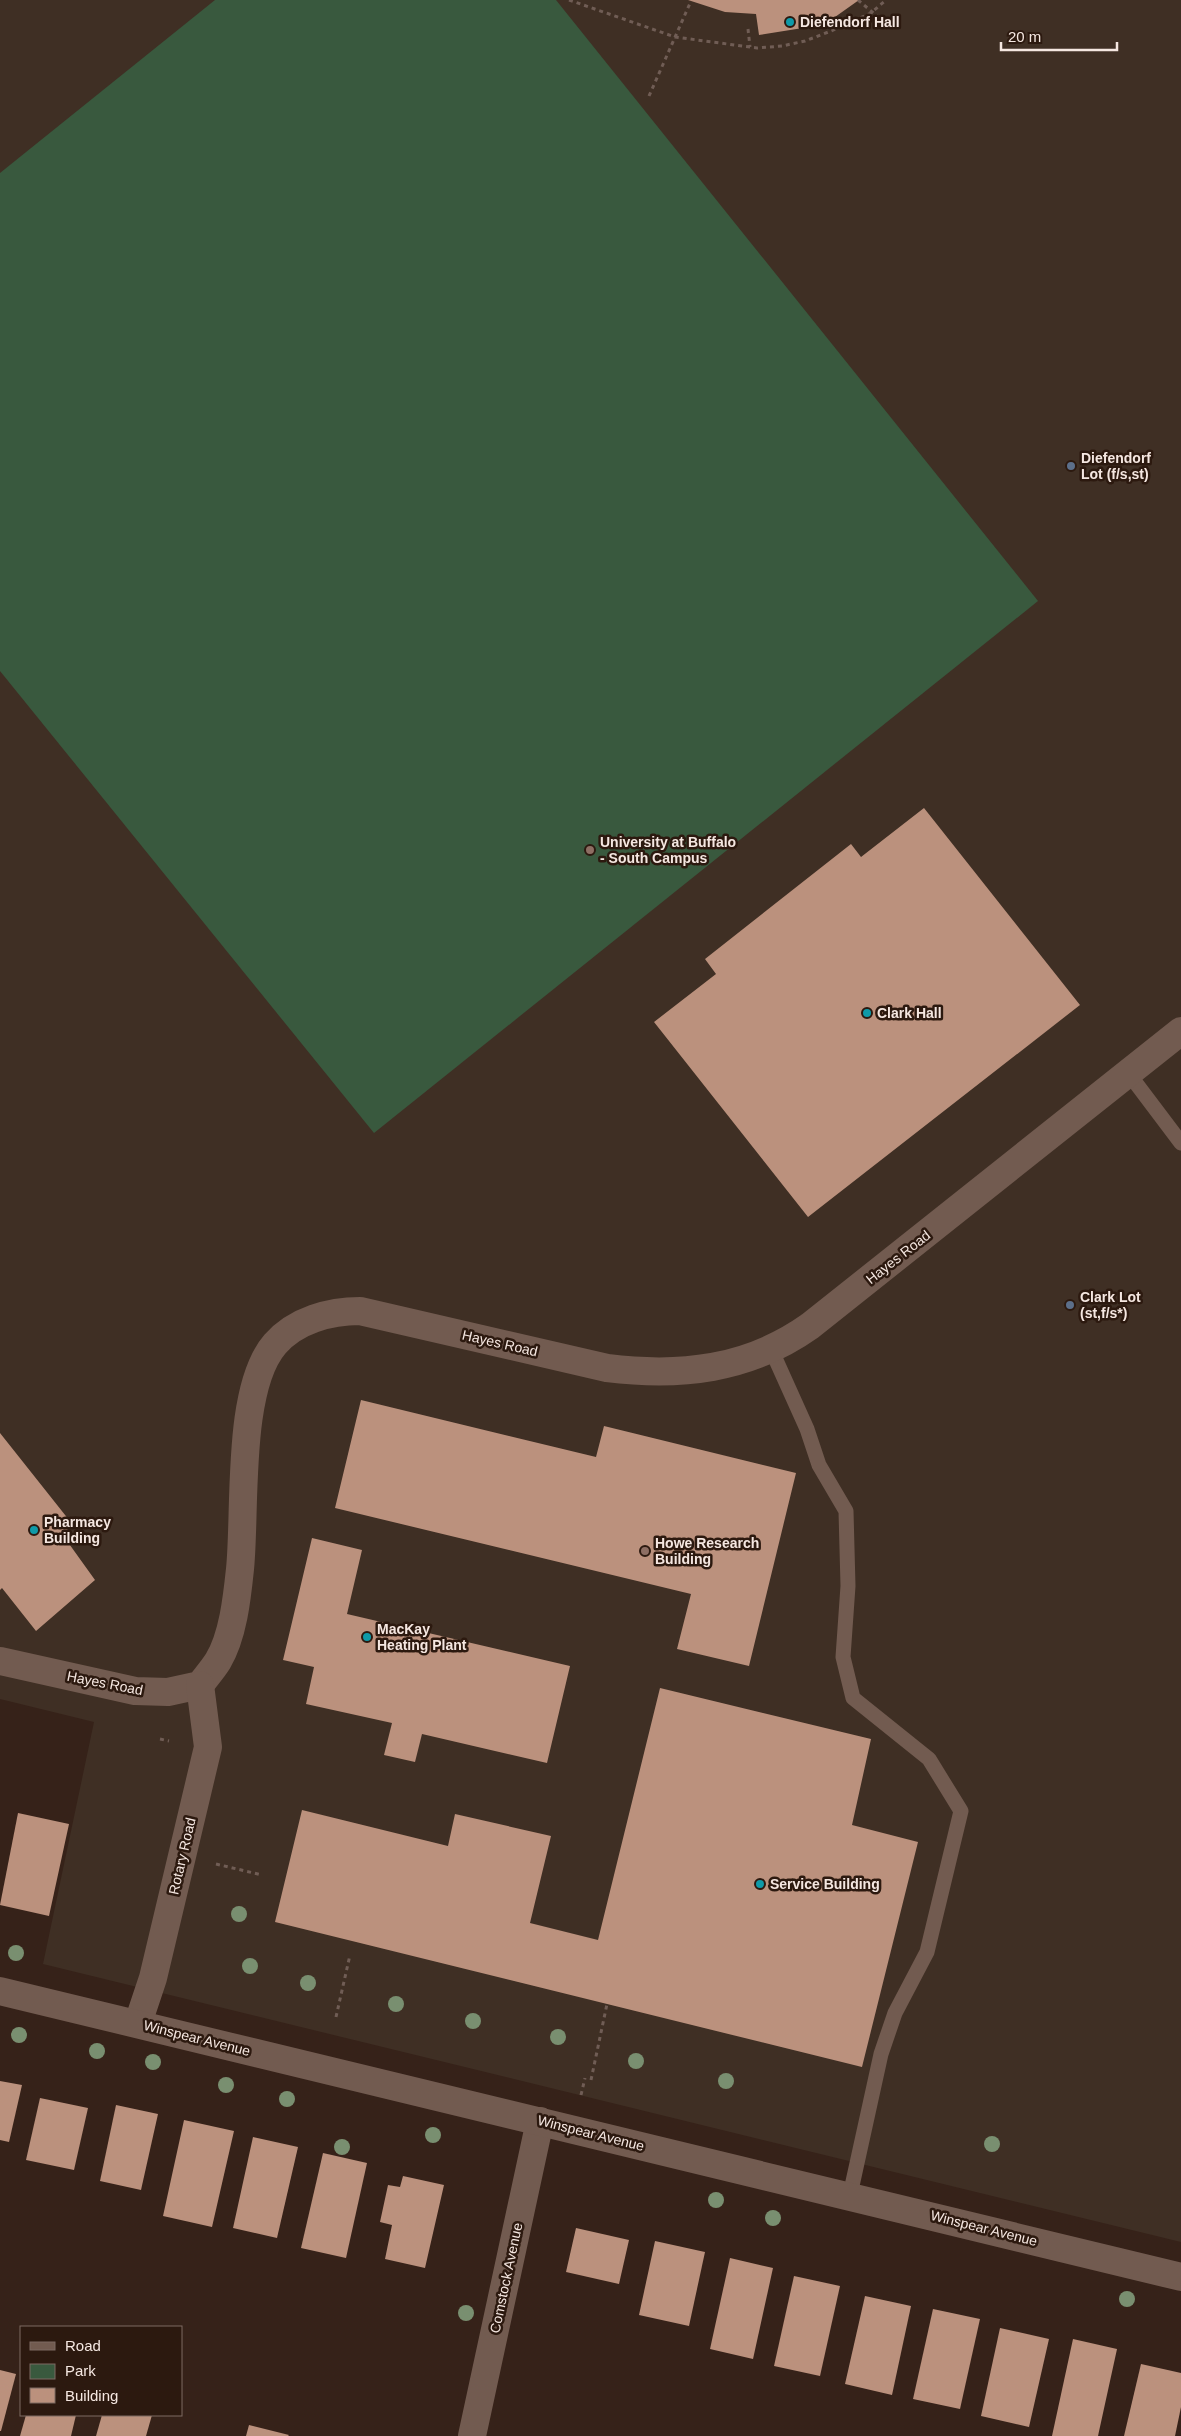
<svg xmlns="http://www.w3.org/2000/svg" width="1181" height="2436" font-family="Arial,sans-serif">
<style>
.education{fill:#3f2f24}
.green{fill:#39593e}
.building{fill:#bb917d}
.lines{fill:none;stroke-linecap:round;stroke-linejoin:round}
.path{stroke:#705d55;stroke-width:3;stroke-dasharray:4 4;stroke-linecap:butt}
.service{stroke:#725b50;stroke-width:15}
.minor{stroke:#725b50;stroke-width:28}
.tertiary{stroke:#725b50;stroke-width:28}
.tree{fill:#798f70}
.culture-dot{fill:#0f9aa8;stroke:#2c190f;stroke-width:2}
.service-dot{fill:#5c6f8a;stroke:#2c190f;stroke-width:2}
.education-dot{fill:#8d6e63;stroke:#2c190f;stroke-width:2}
.labels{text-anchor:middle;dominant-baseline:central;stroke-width:5;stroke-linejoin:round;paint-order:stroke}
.poi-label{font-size:14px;font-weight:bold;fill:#f5e7e1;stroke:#2c190f;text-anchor:start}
.street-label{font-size:14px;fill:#f5e7e1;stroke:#2c190f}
</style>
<rect width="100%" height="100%" fill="#362219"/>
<!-- education -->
<polygon class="education" points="0,0 1181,0 1181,2242 43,1964 94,1722 0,1699"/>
<!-- green -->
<polygon class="green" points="215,0 556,0 1038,601 374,1133 0,671 0,173"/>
<!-- building -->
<g class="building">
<polygon points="688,0 859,0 835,17 809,27 759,35 756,14 725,12"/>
<polygon points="924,808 1080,1005 808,1217 654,1022 716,974 705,959 851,844 861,857"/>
<polygon points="361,1400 596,1457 604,1426 796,1473 749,1666 677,1649 691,1594 335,1508"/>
<polygon points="0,1433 73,1525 62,1534 95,1580 36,1631 2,1588 0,1590"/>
<polygon points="312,1538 362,1550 347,1614 570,1666 547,1763 422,1734 415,1762 384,1755 392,1723 306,1704 314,1667 283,1660"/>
<polygon points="660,1688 871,1739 852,1825 918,1842 862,2067 275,1922 302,1810 448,1846 455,1814 551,1836 530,1923 598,1940"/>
<polygon points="18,1813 69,1824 49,1916 0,1905"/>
<polygon points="0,2081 22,2085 9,2142 0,2140"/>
<polygon points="40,2098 88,2108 74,2170 26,2160"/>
<polygon points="116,2105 158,2114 141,2190 100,2181"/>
<polygon points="184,2120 234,2131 212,2227 163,2216"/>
<polygon points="253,2137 298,2147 277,2238 233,2228"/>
<polygon points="323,2153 367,2163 346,2258 301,2248"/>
<polygon points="403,2176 444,2185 425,2268 385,2259 392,2225 380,2222 388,2185 400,2187"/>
<polygon points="576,2228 629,2240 619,2284 566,2272"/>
<polygon points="655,2241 705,2252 689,2326 639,2315"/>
<polygon points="730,2258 773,2268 753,2359 710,2349"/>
<polygon points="794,2276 840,2286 820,2376 774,2366"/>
<polygon points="865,2296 911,2306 892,2395 845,2384"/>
<polygon points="933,2309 980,2319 960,2409 913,2399"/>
<polygon points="1000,2328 1049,2339 1029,2427 981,2416"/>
<polygon points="1073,2339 1117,2349 1098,2436 1052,2436"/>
<polygon points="1141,2364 1181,2373 1181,2407 1175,2436 1124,2436"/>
<polygon points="0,2370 16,2374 1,2431 0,2431"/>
<polygon points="26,2415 76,2415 71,2436 20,2436"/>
<polygon points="102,2415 152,2415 146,2436 96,2436"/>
<polygon points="249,2425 289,2435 288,2436 246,2436"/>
</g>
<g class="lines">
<!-- path -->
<g class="path">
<polyline points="569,0 675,37 757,48 782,46 805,41 831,31 871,13 886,0"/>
<polyline points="858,0 884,22"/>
<polyline points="748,29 750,47"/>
<polyline points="649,96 691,1"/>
<polyline points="160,1739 169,1741"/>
<polyline points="216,1864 262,1875"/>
<polyline points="336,2017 350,1955"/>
<polyline points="591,2080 607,2004"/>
<polyline points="581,2095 585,2078"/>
</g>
<!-- service -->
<g class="service">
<polyline points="1129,1074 1181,1143"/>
<polyline points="771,1349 807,1429 819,1465 846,1511 848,1586 843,1657 853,1698 929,1759 961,1811 927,1952 895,2013 881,2054 850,2195"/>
</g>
<!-- minor -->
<g class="minor">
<path d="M0 1661 135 1691 168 1692 200 1685C206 1677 213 1669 218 1661 233 1636 237 1598 240 1569 246 1511 236 1389 275 1344 296 1320 330 1311 360 1311L607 1368C680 1377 748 1370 810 1326L1181 1031"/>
<polyline points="138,2023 153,1978 208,1747 200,1685"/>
<polyline points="472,2436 540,2121"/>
</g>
<!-- tertiary -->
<polyline class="tertiary" points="0,1991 1181,2277"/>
</g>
<!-- trees -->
<g class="tree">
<circle cx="239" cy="1914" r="8"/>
<circle cx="16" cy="1953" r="8"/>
<circle cx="250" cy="1966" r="8"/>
<circle cx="308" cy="1983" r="8"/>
<circle cx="396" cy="2004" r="8"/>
<circle cx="473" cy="2021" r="8"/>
<circle cx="19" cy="2035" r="8"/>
<circle cx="558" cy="2037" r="8"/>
<circle cx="97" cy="2051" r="8"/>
<circle cx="636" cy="2061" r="8"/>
<circle cx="153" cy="2062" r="8"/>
<circle cx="726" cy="2081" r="8"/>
<circle cx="226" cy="2085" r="8"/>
<circle cx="287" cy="2099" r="8"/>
<circle cx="433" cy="2135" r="8"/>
<circle cx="992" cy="2144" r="8"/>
<circle cx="342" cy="2147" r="8"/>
<circle cx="716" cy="2200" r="8"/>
<circle cx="773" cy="2218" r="8"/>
<circle cx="1127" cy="2299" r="8"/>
<circle cx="466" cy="2313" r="8"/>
</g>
<!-- markers -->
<g class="culture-dot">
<circle cx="790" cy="22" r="5"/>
<circle cx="867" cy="1013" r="5"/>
<circle cx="34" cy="1530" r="5"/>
<circle cx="367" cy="1637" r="5"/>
<circle cx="760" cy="1884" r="5"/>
</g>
<g class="service-dot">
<circle cx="1071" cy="466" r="5"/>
<circle cx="1070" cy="1305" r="5"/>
</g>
<g class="education-dot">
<circle cx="590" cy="850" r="5"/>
<circle cx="645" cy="1551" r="5"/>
</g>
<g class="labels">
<!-- poi labels -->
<g class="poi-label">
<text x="800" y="22">Diefendorf Hall</text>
<text x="1081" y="458">Diefendorf<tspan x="1081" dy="16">Lot (f/s,st)</tspan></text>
<text x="600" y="842">University at Buffalo<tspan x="600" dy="16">- South Campus</tspan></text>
<text x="877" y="1013">Clark Hall</text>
<text x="1080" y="1297">Clark Lot<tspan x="1080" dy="16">(st,f/s*)</tspan></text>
<text x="44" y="1522">Pharmacy<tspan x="44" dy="16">Building</tspan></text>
<text x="655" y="1543">Howe Research<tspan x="655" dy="16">Building</tspan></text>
<text x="377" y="1629">MacKay<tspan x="377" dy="16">Heating Plant</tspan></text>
<text x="770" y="1884">Service Building</text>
</g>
<!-- street labels -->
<g class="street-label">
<text transform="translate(898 1257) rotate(-38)">Hayes Road</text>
<text transform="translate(500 1343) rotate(13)">Hayes Road</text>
<text transform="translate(105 1683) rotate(11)">Hayes Road</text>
<text transform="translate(182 1856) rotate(-77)">Rotary Road</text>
<text transform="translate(197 2038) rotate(14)">Winspear Avenue</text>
<text transform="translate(591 2133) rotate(14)">Winspear Avenue</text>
<text transform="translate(984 2228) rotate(14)">Winspear Avenue</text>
<text transform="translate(506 2278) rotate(-78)">Comstock Avenue</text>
</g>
</g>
<!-- legend -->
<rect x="20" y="2326" width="162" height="90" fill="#2c190f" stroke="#7c6b63"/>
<rect x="30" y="2342" width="25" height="8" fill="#725b50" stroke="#7c6b63"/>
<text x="65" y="2351" font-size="15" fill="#f5e7e1">Road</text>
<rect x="30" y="2364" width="25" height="15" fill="#39593e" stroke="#7c6b63"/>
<text x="65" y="2376" font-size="15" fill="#f5e7e1">Park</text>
<rect x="30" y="2388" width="25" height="15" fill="#bb917d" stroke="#7c6b63"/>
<text x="65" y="2401" font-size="15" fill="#f5e7e1">Building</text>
<!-- scale -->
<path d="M1001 42v8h116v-8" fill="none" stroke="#f5e7e1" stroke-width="2.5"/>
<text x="1008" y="42" font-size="15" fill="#f5e7e1" stroke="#2c190f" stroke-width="4" paint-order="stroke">20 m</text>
</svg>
